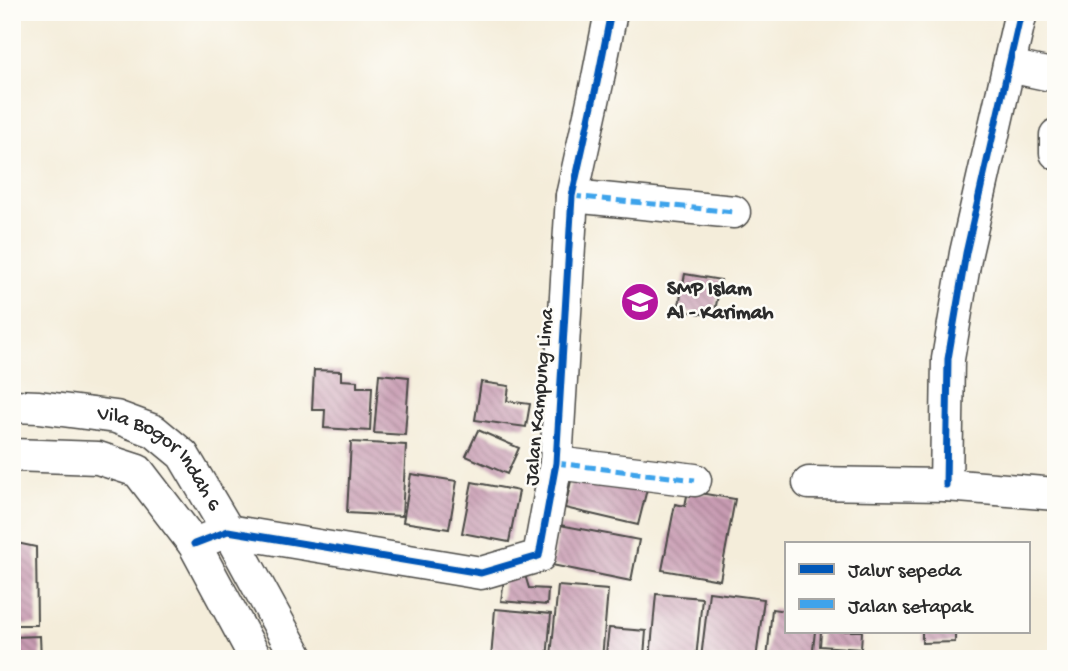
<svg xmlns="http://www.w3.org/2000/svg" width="1068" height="671" font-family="'Gochi Hand',sans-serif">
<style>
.building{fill:url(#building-back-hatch)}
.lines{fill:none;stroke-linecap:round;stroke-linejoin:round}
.street-casing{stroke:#494845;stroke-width:35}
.street{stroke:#fff;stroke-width:32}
.quiet{stroke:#3ea3eb;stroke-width:5;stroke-dasharray:10 5;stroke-linecap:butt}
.cycleway-casing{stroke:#fdfcf7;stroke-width:11}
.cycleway{stroke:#0057b8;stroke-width:7}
.labels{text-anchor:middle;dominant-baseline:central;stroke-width:5;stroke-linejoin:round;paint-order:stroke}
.poi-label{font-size:21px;font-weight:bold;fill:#2b2b2b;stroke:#fdfcf7;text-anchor:start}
.street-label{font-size:21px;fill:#2b2b2b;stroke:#fdfcf7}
</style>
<defs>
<pattern id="building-back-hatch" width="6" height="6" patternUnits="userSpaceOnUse" patternTransform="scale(1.75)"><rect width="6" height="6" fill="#c89bb2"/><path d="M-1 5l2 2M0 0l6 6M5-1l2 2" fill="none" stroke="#a37f91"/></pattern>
</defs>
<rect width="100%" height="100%" fill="#fdfcf7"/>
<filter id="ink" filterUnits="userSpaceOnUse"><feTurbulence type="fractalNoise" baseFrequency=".0143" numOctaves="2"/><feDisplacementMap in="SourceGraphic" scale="14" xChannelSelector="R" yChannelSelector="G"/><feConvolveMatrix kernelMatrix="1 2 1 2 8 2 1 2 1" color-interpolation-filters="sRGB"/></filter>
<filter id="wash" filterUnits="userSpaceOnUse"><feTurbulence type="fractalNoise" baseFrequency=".00686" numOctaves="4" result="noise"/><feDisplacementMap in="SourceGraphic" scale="28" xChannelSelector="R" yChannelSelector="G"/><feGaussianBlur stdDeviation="1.57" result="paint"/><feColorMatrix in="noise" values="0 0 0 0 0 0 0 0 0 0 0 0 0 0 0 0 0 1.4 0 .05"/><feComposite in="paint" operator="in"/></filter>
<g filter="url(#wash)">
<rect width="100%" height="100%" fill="#f4edda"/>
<g id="blocks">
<!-- building -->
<g class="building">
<polygon points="685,274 721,280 714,316 678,310"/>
<polygon points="314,370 341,371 341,380 357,381 357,387 372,387 370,431 324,428 325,410 312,410"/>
<polygon points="379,374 409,377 405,435 374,433"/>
<polygon points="481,382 509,386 507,401 530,404 526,427 475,420"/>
<polygon points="478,430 519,448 507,474 466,456"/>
<polygon points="351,442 406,445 402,516 347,513"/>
<polygon points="573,472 647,489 638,525 565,508"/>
<polygon points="411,474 457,481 449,529 403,522"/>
<polygon points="472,482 519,491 509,542 462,533"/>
<polygon points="688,491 735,499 720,580 662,570 675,504 685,506"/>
<polygon points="560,525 639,540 631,581 552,565"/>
<polygon points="12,542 36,547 37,625 12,625"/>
<polygon points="505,573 525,575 529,588 548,589 547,605 501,601"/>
<polygon points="558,586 608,590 602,659 551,656"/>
<polygon points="709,592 764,599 756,659 701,658"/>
<polygon points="656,594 702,598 696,659 650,659"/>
<polygon points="495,609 551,614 547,659 491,659"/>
<polygon points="772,609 786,611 786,631 815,631 812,659 767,659"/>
<polygon points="609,628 646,631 644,656 606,653"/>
<polygon points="821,631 862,631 861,649 820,646"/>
<polygon points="922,631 955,631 955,642 922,643"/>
<polygon points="40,636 41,659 12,659 12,637"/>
</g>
</g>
</g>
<g filter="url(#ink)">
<use href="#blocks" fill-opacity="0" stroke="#494845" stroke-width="2"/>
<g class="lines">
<defs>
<g id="street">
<polyline points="1009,66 1056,76"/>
<polyline points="1056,135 1056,153"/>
<polyline points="572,196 734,212"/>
<path id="s1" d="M12 406 39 407 116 417 154 431 183 455 228 531 298 659"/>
<polyline points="12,455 98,458 138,471 194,544 256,659"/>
<polyline points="556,463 695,480"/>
<polyline points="809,483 946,485 1056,494"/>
<polyline points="946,485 948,359 966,253 1021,12"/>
<polyline points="194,544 228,531 481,573 539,556 556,463 572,196 597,83 611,12"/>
</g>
</defs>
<!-- street casing -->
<use href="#street" class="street-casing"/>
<!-- street -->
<use href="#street" class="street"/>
<!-- quiet -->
<g class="quiet">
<polyline points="572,196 734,212"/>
<polyline points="556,463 695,480"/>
</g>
<defs>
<g id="cycleway">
<polyline points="946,485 948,359 966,253 1021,12"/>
<polyline points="194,544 228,531 481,573 539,556 556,463 572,196 597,83 611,12"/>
</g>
</defs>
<!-- cycleway casing -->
<use href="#cycleway" class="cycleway-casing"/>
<!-- cycleway -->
<use href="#cycleway" class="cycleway"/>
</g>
</g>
<!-- icons -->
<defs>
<symbol id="school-disc" viewBox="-11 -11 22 22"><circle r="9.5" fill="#b5179e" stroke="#fdfcf7"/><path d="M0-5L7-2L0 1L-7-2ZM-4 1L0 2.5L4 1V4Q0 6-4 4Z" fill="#fff"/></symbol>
</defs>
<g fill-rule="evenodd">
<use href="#school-disc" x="618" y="280" width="44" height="44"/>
</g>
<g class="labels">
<!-- poi labels -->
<g class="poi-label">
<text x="667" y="290">SMP Islam<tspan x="667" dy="24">Al - Karimah</tspan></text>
</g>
<!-- street labels -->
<g class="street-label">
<text transform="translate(541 397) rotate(-85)">Jalan Kampung Lima</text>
<text stroke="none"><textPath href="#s1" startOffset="166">Vila Bogor Indah 6</textPath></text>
</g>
</g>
<!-- margin -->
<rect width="1068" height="671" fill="none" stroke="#fdfcf7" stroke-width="42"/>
<!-- legend -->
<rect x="785" y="542" width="245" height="91" fill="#fdfcf7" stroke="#a9a8a5" stroke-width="2"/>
<rect x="799" y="564" width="35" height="10" fill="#0057b8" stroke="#a9a8a5" stroke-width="2"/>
<text x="848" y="576" font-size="21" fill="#2b2b2b">Jalur sepeda</text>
<rect x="799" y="599" width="35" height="10" fill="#3ea3eb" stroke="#a9a8a5" stroke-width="2"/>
<text x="848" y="612" font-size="21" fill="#2b2b2b">Jalan setapak</text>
</svg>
